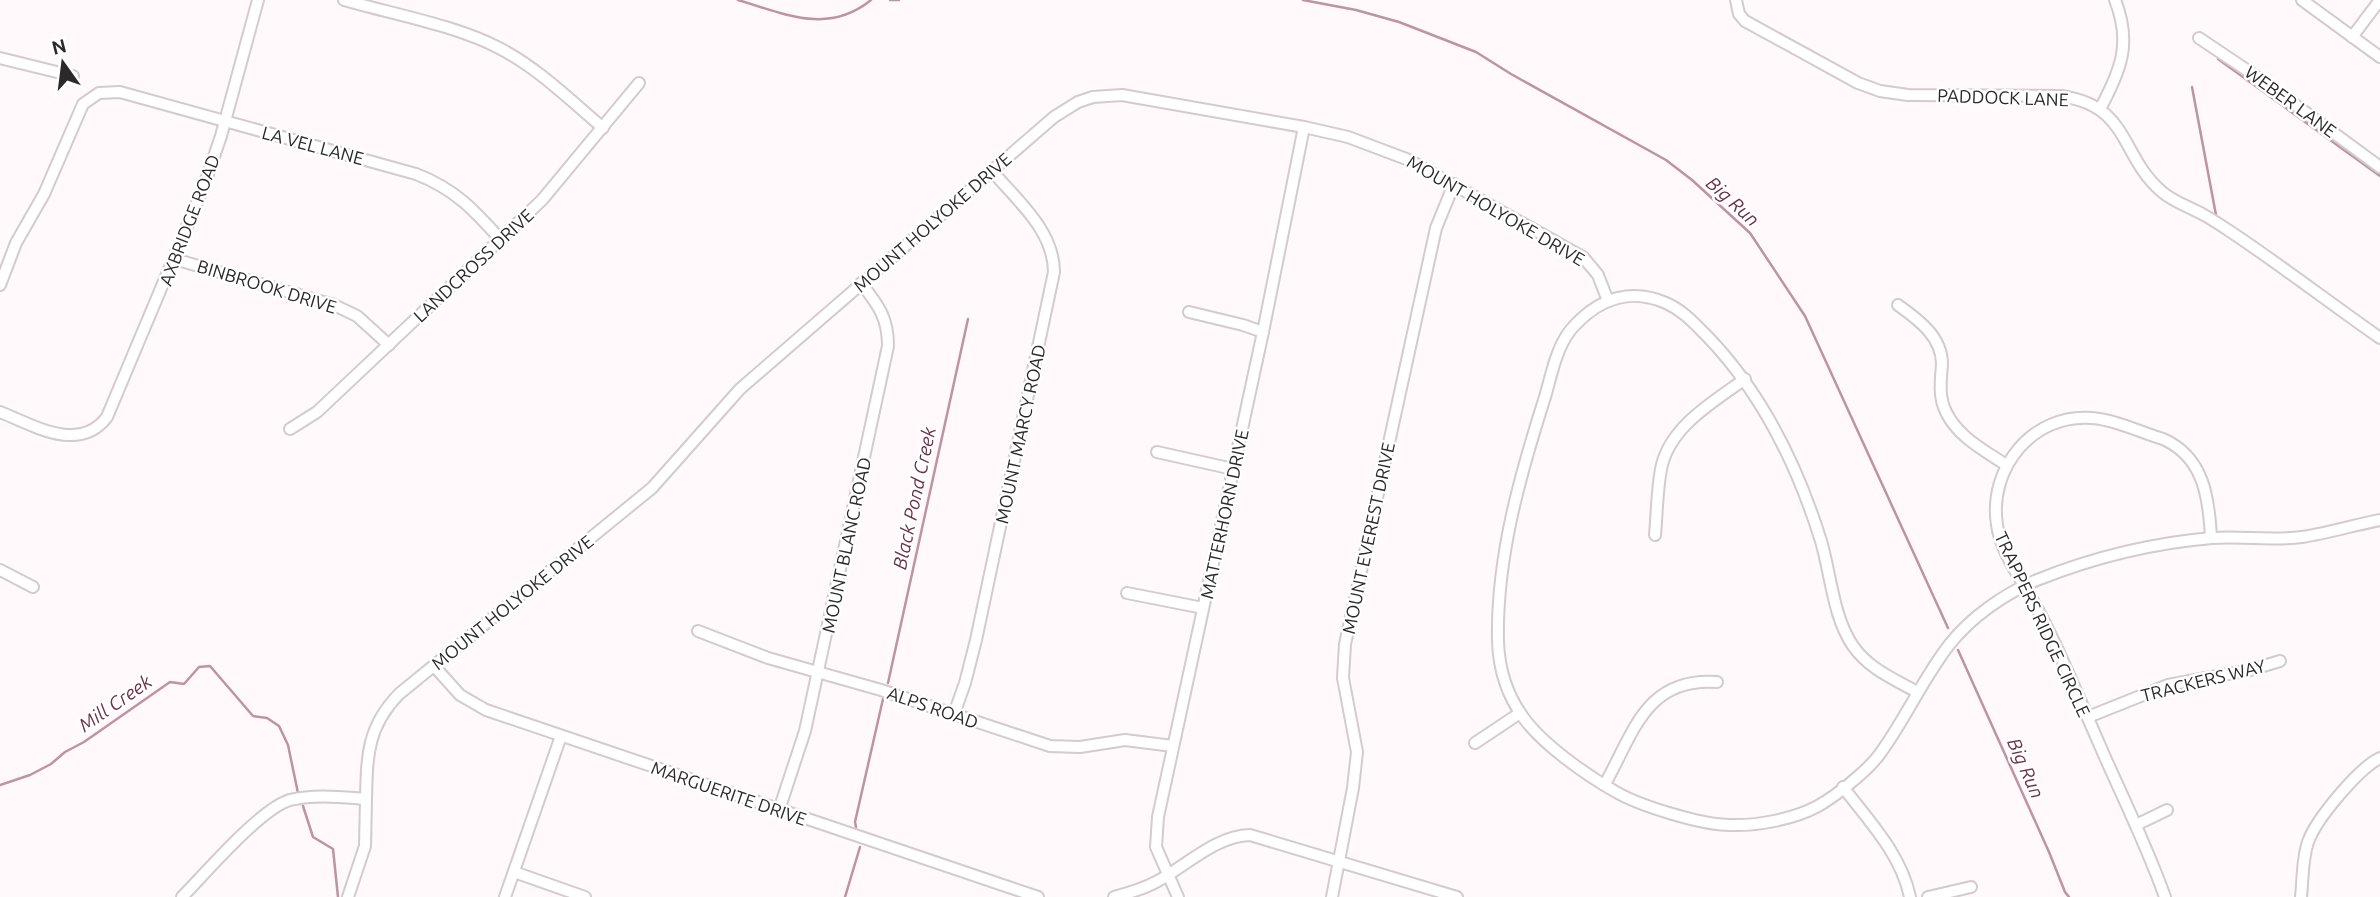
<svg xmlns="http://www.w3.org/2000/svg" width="2380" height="897" font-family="Ubuntu,sans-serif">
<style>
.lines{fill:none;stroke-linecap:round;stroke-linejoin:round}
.stream{stroke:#be93a3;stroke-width:2.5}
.minor-casing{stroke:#d3cbce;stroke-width:14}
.minor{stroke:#fff;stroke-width:10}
.labels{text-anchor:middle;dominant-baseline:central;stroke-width:5;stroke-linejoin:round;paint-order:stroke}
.street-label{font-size:18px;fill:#2b292a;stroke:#fff}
.water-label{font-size:19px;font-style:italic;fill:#6a324a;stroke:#fff}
</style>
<rect width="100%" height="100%" fill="#fff9fb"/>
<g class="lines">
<!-- stream -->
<g class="stream">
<path d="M738 0C785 14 828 35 871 0"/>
<polyline points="890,0 899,0"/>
<polyline points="1303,0 1356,10 1399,22 1476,52 1511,74 1666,160 1692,180 1750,233 1805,316 1948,628"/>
<polyline points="2218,59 2380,176"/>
<polyline points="2192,87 2216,215"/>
<polyline points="1958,650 2049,852 2065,892 2069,897"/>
<polyline points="888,683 968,319"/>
<polyline points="0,785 30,775 51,764 65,752 84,742 170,682 184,684 199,667 210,666 253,716 267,718 279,726 288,745 298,793"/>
<polyline points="303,806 313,837 333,849 338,897"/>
<polyline points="856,827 855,822 883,699"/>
<polyline points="845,897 860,847"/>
</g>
<defs>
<g id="minor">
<path d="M344 0C392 14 455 25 499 48 538 68 570 100 603 128"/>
<path d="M1736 0 1739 14 1745 21 1858 83 1880 91 1908 95 2061 96C2130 106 2119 154 2161 191 2173 202 2190 207 2204 215 2213 220 2222 226 2231 232 2282 266 2330 303 2380 338"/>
<polyline points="2302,0 2380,57"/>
<polyline points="2352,37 2380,0"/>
<polyline points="2199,38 2263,81 2380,167"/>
<polyline points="0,58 73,76"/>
<path d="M2100 109C2121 70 2132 43 2115 0"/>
<polyline points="174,259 334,305 357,316 389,345"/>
<path d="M0 285 16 243 44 194 83 104 99 93 120 92 416 174C455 189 474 210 501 240"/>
<path d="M1898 305C1919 320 1942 337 1942 364 1941 380 1938 396 1946 412 1958 437 1984 450 2006 465"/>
<polyline points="1189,312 1243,325 1263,332"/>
<path d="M0 412C33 425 79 454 107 417L204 186 221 136 258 0"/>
<polyline points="290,429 317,412 542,200 639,83"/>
<polyline points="1157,452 1233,469"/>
<path d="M1655 535C1657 513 1657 490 1661 469 1669 427 1713 402 1745 379"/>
<polyline points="0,570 33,587"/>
<polyline points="1127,593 1203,608"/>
<polyline points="698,631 768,658 881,690 1050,746 1080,747 1125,740 1173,746"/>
<polyline points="434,666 460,695 486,710 1038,897"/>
<path d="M1917 692C1894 679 1869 669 1853 646 1833 617 1831 575 1821 541 1797 464 1762 392 1705 334 1693 322 1682 310 1666 303 1632 288 1601 298 1576 324 1557 342 1552 373 1545 397 1520 475 1496 559 1498 642 1499 668 1507 695 1523 717 1542 744 1586 775 1616 792 1640 806 1702 825 1730 825 1758 826 1794 819 1818 806 1836 796 1867 771 1879 755 1905 720 1922 680 1949 645 1971 617 2004 594 2037 580 2092 558 2152 543 2212 538 2241 536 2272 541 2302 537 2328 533 2354 525 2380 520"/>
<path d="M954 714 965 683 976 640 1054 272C1054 231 1017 200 992 171"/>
<polyline points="2088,717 2168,685 2250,670 2280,661"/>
<polyline points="1475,743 1520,713"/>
<path d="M1605 784C1634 732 1646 677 1717 682"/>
<path d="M1843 787C1869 821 1901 854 1910 897"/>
<path d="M779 810 805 731 888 346C888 317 878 305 861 283"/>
<polyline points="2136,825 2167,810"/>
<polyline points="514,872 585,897"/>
<path d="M182 897C205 874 261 808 290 800 315 794 340 797 366 799 367 756 367 727 399 694L652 488 740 389 1054 117 1078 102 1093 97 1122 95 1304 127 1348 137 1409 160 1583 257 1598 275 1608 301"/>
<polyline points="348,897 365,846 366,799"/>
<polyline points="505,897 561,736"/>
<path d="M1114 897C1129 893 1143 889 1156 882 1186 866 1215 836 1250 835L1457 897"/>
<polyline points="1178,897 1156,847 1158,817 1263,332 1304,127"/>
<polyline points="1332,897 1353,788 1357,752 1343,678 1345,644 1436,228 1454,184"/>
<polyline points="1928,897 1971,887"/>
<path d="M2165 897C2148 849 2125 802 2104 755 2088 718 2072 681 2055 644 2048 629 2041 615 2033 601 2020 577 2001 553 1997 525 1988 468 2033 413 2092 418 2116 420 2140 432 2163 439 2204 457 2209 498 2211 538"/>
<path d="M2301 897C2303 879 2302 859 2308 842 2316 819 2359 768 2380 758"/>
</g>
</defs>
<!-- minor casing -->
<use href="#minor" class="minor-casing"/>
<!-- minor -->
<use href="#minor" class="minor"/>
</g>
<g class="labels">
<!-- street labels -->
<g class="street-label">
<text transform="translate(2003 97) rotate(2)">PADDOCK LANE</text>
<text transform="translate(2291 101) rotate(36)">WEBER LANE</text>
<text transform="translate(313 145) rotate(15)">LA VEL LANE</text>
<text transform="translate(1496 210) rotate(30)">MOUNT HOLYOKE DRIVE</text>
<text transform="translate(189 220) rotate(-69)">AXBRIDGE ROAD</text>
<text transform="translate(932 222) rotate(-41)">MOUNT HOLYOKE DRIVE</text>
<text transform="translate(473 265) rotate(-43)">LANDCROSS DRIVE</text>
<text transform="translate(267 286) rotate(17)">BINBROOK DRIVE</text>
<text transform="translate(1020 434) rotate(-78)">MOUNT MARCY ROAD</text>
<text transform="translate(1224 514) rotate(-78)">MATTERHORN DRIVE</text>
<text transform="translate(1368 538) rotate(-78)">MOUNT EVEREST DRIVE</text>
<text transform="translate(846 545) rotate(-78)">MOUNT BLANC ROAD</text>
<text transform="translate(512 602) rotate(-39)">MOUNT HOLYOKE DRIVE</text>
<text transform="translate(2043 624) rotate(65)">TRAPPERS RIDGE CIRCLE</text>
<text transform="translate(2203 680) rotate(-14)">TRACKERS WAY</text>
<text transform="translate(933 707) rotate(19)">ALPS ROAD</text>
<text transform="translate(729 793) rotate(19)">MARGUERITE DRIVE</text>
</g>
<!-- water labels -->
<g class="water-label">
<text transform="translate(1733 201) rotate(42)">Big Run</text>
<text transform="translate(914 498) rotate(-78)">Black Pond Creek</text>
<text transform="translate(115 703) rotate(-35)">Mill Creek</text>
<text transform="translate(2026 768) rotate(66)">Big Run</text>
</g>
</g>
<!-- north arrow -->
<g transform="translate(63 63) rotate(346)" stroke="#ffffff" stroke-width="5" paint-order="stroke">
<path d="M0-5L12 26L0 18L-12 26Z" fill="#2b292a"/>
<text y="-10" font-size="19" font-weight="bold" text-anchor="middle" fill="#2b292a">N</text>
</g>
</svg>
